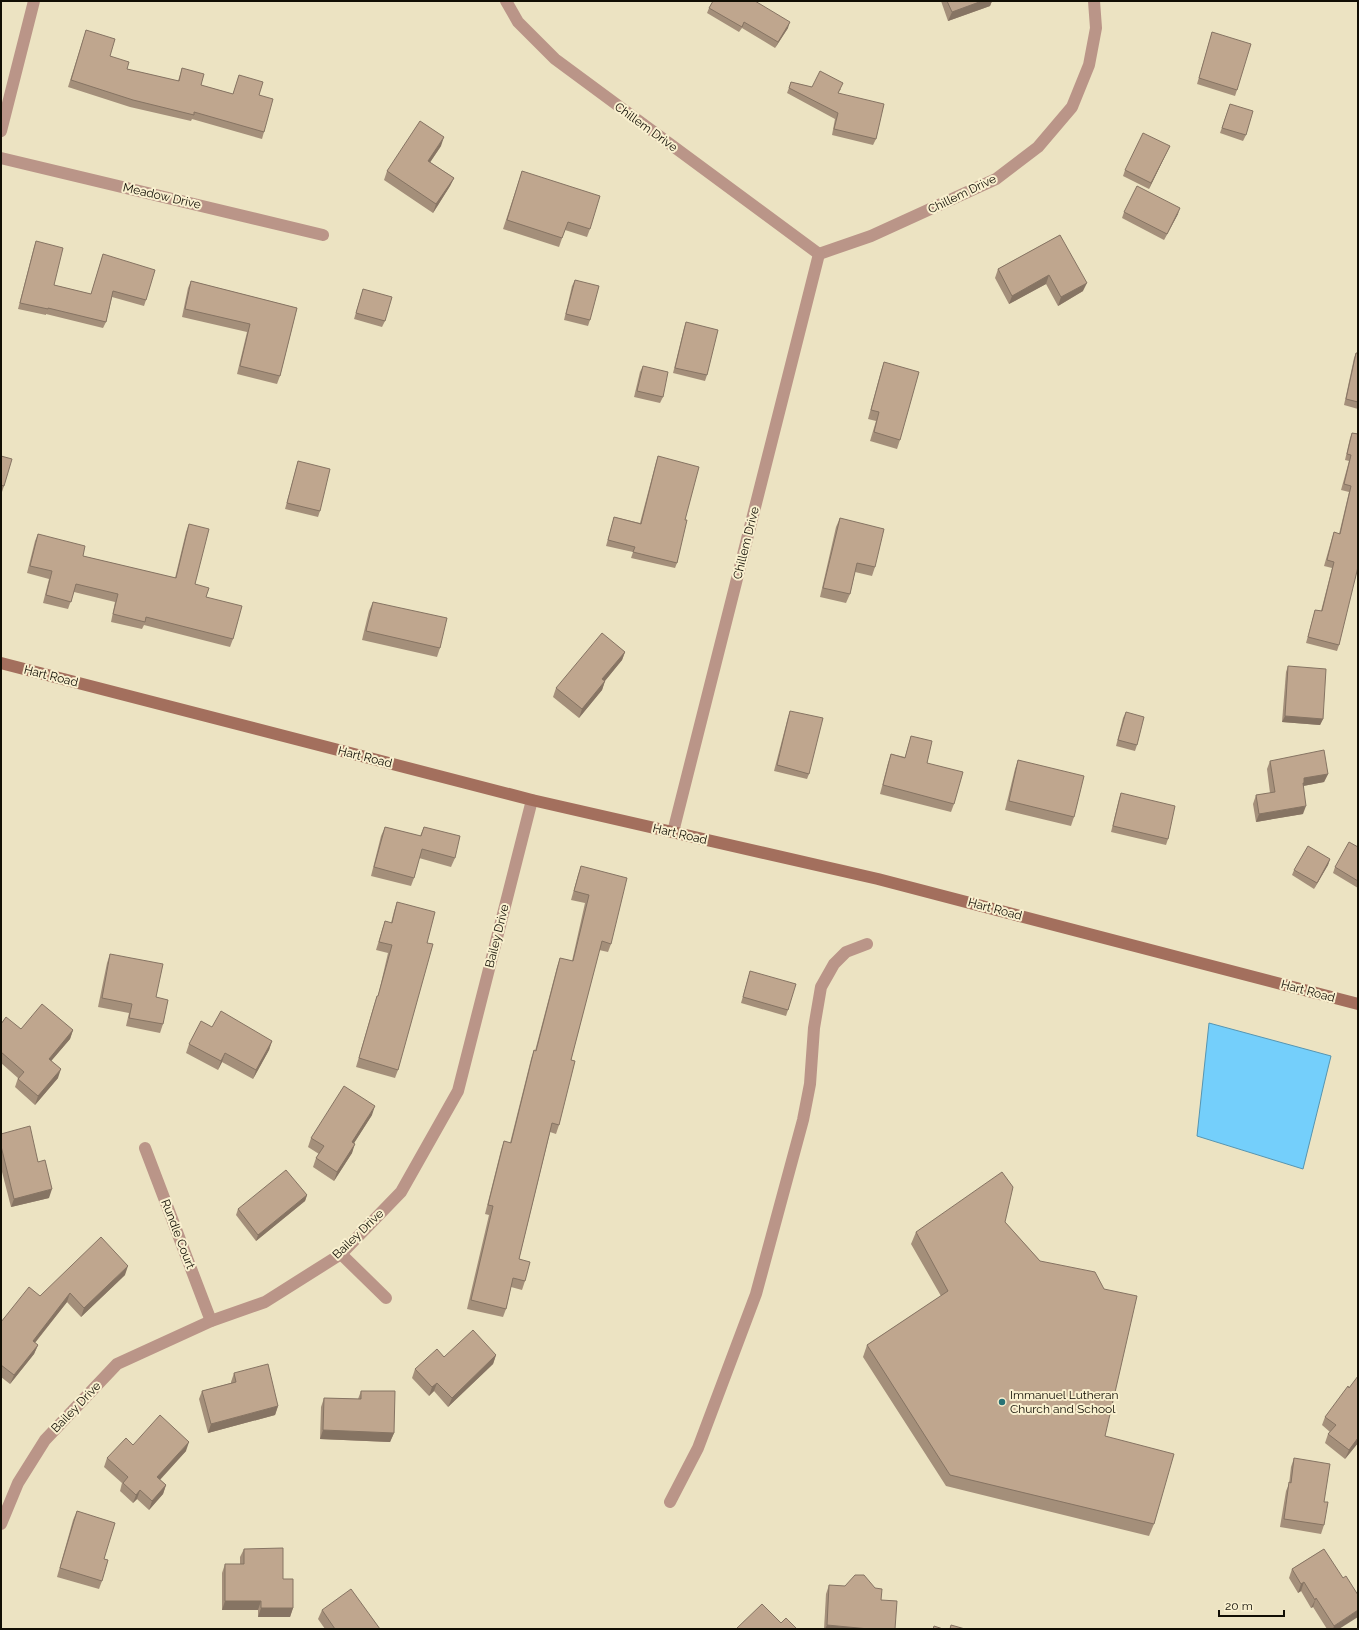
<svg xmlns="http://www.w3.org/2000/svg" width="1359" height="1630" font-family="Raleway,sans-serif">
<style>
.water{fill:#74cffb;stroke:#5695b1}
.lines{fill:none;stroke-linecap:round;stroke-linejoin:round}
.lane{stroke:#ba9588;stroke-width:12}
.street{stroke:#ba9588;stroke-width:12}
.secondary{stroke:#a36f5d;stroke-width:12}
.wall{fill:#a48f7a}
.shaded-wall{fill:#867463}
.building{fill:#bfa68e;stroke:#867463}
.poi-dot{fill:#287376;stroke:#f9f0cf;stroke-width:1.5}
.labels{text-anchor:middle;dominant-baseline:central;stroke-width:4;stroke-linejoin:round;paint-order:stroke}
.street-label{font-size:12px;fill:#110e04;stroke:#f9f0cf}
.poi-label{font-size:12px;fill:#110e04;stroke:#f9f0cf;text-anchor:start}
</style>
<rect width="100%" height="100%" fill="#ece3c2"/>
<!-- water -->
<polygon class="water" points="1209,1023 1331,1056 1303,1169 1197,1136"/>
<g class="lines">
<!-- lane -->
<polyline class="lane" points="670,1502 698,1448 756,1294 803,1120 810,1084 814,1028 821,987 834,964 846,952 867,944"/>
<!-- street -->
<g class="street">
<polyline points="506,1 518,22 555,59 819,254"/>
<polyline points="1,131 34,1"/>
<polyline points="1,158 323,235"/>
<polyline points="819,254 871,236 996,179 1038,147 1072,107 1089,65 1096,28 1094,1"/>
<polyline points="673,832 819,254"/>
<polyline points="145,1148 211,1321"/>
<polyline points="341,1254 386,1298"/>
<polyline points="1,1524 18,1483 45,1440 117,1364 211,1321 265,1302 341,1254 401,1192 458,1091 532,800"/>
</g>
<!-- secondary -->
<polyline class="secondary" points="1,663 532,800 878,879 1358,1004"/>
</g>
<!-- wall -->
<g class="wall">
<polygon points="941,1 992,1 990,6 948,21"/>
<polygon points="709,8 788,28 775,48 742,28 739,32 707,13"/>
<polygon points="86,30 110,56 127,69 178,81 182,68 201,85 233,94 239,75 259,95 264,132 262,139 192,119 191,121 130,107 68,87"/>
<polygon points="1212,32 1237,90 1235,96 1197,84"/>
<polygon points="791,82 812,87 841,89 838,93 876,139 873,145 832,135 835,119 787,93"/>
<polygon points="1228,110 1246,135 1243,141 1220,133"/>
<polygon points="441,146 430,162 454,178 450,186 433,213 384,180 387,171"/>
<polygon points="1170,146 1167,152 1149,189 1123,176 1125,170"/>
<polygon points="522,171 590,229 587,237 565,230 559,247 503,229"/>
<polygon points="1124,212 1178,214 1164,240 1122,218"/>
<polygon points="1060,235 1083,291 1058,306 1046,284 1009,304 995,278 998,269"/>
<polygon points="36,241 54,285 91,294 103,254 146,300 144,306 112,297 106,322 103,328 46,314 46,315 18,309 34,247"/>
<polygon points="575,280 590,320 588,326 564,320 572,286"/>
<polygon points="191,281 297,308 280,376 277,384 237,374 247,332 182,317 188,288"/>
<polygon points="363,289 385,321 382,327 354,319"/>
<polygon points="686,322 707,375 705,381 673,373 684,328"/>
<polygon points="1356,353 1358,353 1358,409 1344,405 1354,358"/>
<polygon points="884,362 900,440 897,449 870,441 876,421 868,419 881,371"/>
<polygon points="643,366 663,397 660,403 634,397 640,372"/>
<polygon points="1352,433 1358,434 1339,645 1337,651 1306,643 1315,610 1321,611 1332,568 1324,566 1332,538 1334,532 1339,534 1349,492 1341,490 1349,461 1345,460 1350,438"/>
<polygon points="1,456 4,486 2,492 1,491"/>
<polygon points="658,456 685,520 677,563 675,568 631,558 633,552 606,546 614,517 640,523 656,462"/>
<polygon points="298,461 320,511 318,517 285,509"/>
<polygon points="840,518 875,567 872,576 855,572 850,594 846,603 820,597 836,527"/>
<polygon points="189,524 195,584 206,597 233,639 230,647 144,625 142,629 111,622 115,602 74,592 68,609 43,603 49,579 27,573 35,541 38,534 83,556 175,578 186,532"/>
<polygon points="373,602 440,648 437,657 362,640 369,611"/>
<polygon points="625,652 622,660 605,681 602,690 579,718 553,697 556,688"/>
<polygon points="1288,666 1323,719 1320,725 1282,722 1286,672"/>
<polygon points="790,711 809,774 807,779 774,771 788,717"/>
<polygon points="1126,712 1137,745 1135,751 1116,746 1123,718"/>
<polygon points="911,736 927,763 954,804 951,812 880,794 888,763 891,754 905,757"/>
<polygon points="1018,760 1074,817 1071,826 1005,810 1015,769"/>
<polygon points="1270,761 1328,774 1324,782 1303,786 1303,814 1256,822 1253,804 1256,795 1270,793 1267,769"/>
<polygon points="1121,793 1168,839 1166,845 1111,832 1119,799"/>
<polygon points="385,827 420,836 424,827 455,858 451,867 419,858 414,878 411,886 371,876 381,836"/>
<polygon points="1358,847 1358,888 1333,873 1335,867"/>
<polygon points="1330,859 1328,865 1314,889 1292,875 1294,870"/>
<polygon points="581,866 611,944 608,952 599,950 571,1060 559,1125 556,1134 550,1132 519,1259 525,1281 522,1290 511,1287 506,1309 503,1317 467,1309 489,1215 485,1214 501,1150 504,1141 510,1143 531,1059 534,1050 535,1051 557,967 560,958 572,961 585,903 571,900 578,875"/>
<polygon points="397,902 427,943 398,1070 395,1078 356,1067 374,1005 377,996 378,996 388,953 376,950 382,930 385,921 391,923 394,911"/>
<polygon points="110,954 156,997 163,1024 160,1033 126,1026 129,1013 98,1007 107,963"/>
<polygon points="750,971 788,1010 786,1016 741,1003"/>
<polygon points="1,1024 21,1029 73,1030 70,1039 51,1061 58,1078 35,1105 15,1087 18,1078 1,1063"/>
<polygon points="212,1027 272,1041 269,1050 253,1079 222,1062 218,1070 186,1053 189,1044"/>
<polygon points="372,1115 354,1143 352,1153 334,1181 313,1167 316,1158 319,1154 308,1147 311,1138"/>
<polygon points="1,1134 38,1162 49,1198 11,1207 1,1168"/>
<polygon points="307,1195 305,1201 256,1241 236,1215 238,1209"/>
<polygon points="1005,1222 1040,1261 1104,1289 1105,1436 1154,1524 1149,1536 946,1486 863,1357 867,1345 941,1296 911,1244 916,1232"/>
<polygon points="125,1275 81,1317 67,1302 35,1343 38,1345 34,1354 10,1384 1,1377 1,1322 40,1296"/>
<polygon points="496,1355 493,1364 448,1407 434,1391 429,1396 412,1378 415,1369 444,1357"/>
<polygon points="234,1373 278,1406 275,1415 208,1433 199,1399 202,1391 231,1383 231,1382"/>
<polygon points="1349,1388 1358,1443 1345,1459 1325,1443 1328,1434 1330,1432 1322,1425 1325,1417"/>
<polygon points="361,1391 394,1433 390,1442 320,1439 321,1407 324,1398 358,1399"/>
<polygon points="186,1451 160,1480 166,1485 163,1494 149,1510 137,1499 133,1503 120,1491 122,1483 104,1467 107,1458"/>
<polygon points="1294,1458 1324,1502 1324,1525 1321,1534 1280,1527 1286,1491 1289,1484 1291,1467"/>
<polygon points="77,1511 104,1559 102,1581 99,1589 57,1577 73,1520"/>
<polygon points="244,1549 283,1579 293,1608 290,1617 258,1617 258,1610 222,1610 222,1573 225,1564 240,1564 240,1557"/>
<polygon points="1324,1549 1339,1629 1327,1629 1313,1607 1311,1608 1301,1591 1298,1593 1289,1578 1292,1569"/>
<polygon points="829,1585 881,1600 895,1629 824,1629 826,1594"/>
<polygon points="322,1610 380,1629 325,1629 318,1619"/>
</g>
<!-- shaded-wall -->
<g class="shaded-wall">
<polygon points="982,1 992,1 990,6 948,21 952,12"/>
<polygon points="790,22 788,28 775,48 778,42"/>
<polygon points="444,137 441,146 425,170 428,161"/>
<polygon points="1170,146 1167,152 1149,189 1151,183"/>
<polygon points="454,178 450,186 433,213 436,204"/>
<polygon points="1180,208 1178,214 1164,240"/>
<polygon points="1049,275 1046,284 1009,304 1012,296"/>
<polygon points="1087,283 1083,291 1058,306 1061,297"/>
<polygon points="625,652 622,660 599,688 602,679"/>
<polygon points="605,681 602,690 579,718 582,709"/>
<polygon points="1285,716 1323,719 1320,725 1282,722"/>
<polygon points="1328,774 1324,782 1303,786 1301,792 1304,778"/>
<polygon points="1306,806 1303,814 1256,822 1259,814"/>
<polygon points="1330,859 1328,865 1314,889 1317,883"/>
<polygon points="73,1030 70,1039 46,1067 49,1059"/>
<polygon points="272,1041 269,1050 253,1079 256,1070"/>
<polygon points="225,1053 222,1062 218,1070 221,1061"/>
<polygon points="61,1069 58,1078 35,1105 38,1096"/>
<polygon points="375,1106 372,1115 349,1151 352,1142"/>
<polygon points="355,1144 352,1153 334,1181 337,1172"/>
<polygon points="52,1189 49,1198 11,1207 14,1199"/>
<polygon points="307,1195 305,1201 256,1241 258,1235"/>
<polygon points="128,1266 125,1275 81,1317 84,1308"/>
<polygon points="70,1293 67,1302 29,1350 33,1341"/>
<polygon points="38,1345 34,1354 10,1384 14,1375"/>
<polygon points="496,1355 493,1364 448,1407 452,1398"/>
<polygon points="437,1383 434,1391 429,1396 432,1387"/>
<polygon points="278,1406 275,1415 208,1433 211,1424"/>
<polygon points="323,1430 394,1433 390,1442 320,1439"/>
<polygon points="1358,1438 1358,1443 1345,1459 1349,1450"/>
<polygon points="189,1442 186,1451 154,1486 157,1477"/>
<polygon points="166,1485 163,1494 149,1510 152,1501"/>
<polygon points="140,1490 137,1499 133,1503 136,1495"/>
<polygon points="1304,1582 1301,1591 1298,1593 1301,1584"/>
<polygon points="1316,1598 1313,1607 1311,1608"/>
<polygon points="225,1601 261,1601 258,1610 222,1610"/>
<polygon points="261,1608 293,1608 290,1617 258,1617"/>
<polygon points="1358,1610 1358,1617 1339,1629 1333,1629 1334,1626"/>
<polygon points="827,1625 869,1629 825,1629"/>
</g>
<!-- building -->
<g class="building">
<polygon points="713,1 755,1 790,22 778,42 744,22 742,27 709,8"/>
<polygon points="947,1 982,1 952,12"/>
<polygon points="86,30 115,39 110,56 129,62 127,69 179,81 182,68 204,74 201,85 233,94 239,75 263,82 259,95 273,99 264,132 194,112 194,115 133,100 71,80"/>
<polygon points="1212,32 1251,44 1237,90 1199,78"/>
<polygon points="820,71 843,83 838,93 884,104 876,139 834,129 838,113 789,88 791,82 812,87"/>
<polygon points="1230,104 1253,111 1246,135 1222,128"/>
<polygon points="420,121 444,137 428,161 454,178 436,204 387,171"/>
<polygon points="1143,133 1170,146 1151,183 1125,170"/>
<polygon points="522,171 600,196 590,229 568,222 562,238 507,220"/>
<polygon points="1137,186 1180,208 1167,234 1124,212"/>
<polygon points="1060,235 1087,283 1061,297 1049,275 1012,296 998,269"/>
<polygon points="36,241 63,248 54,285 91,294 103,254 155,270 146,300 113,291 106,322 48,308 48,309 20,303"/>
<polygon points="575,280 599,286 590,320 566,314"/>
<polygon points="191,281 297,308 280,376 240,366 250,324 185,309"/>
<polygon points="363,289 392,297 385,321 356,313"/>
<polygon points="686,322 718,330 707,375 675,368"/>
<polygon points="1356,353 1358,353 1358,402 1346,399"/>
<polygon points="884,362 919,372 900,440 874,432 879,412 871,410"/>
<polygon points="643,366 668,372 663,397 637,391"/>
<polygon points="1352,433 1358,434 1358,567 1339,645 1308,637 1315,610 1322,611 1334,562 1327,560 1334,532 1340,534 1351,486 1344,484 1351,455 1347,454"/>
<polygon points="1,456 12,459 4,486 1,485"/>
<polygon points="658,456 699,467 685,520 687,520 677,563 633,552 635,547 608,540 614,517 641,524"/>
<polygon points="298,461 330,469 320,511 287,503"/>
<polygon points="840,518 884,529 875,567 857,563 850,594 823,588"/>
<polygon points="189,524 209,529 195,584 209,588 206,597 242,606 233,639 146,617 145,622 113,614 118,594 76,584 71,602 46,595 52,571 30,566 38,534 85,546 83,556 176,578"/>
<polygon points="373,602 447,618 440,648 366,631"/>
<polygon points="602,633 625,652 602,679 605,681 582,709 556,688"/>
<polygon points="1288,666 1326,669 1323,719 1285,716"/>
<polygon points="790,711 823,718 809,774 777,765"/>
<polygon points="1126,712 1144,717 1137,745 1118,740"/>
<polygon points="911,736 932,741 927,763 963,772 954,804 883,785 891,754 905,758"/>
<polygon points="1324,750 1328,774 1304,778 1304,783 1303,783 1306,806 1259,814 1256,795 1275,792 1270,761"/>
<polygon points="1018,760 1084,776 1074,817 1009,801"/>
<polygon points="1121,793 1175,806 1168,839 1113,826"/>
<polygon points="385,827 421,836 424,827 460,836 455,858 422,849 414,878 374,867"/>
<polygon points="1349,842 1358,847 1358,881 1335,867"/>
<polygon points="1308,846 1330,859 1317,883 1294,870"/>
<polygon points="581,866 627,878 611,944 602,941 571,1060 575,1061 559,1125 552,1123 519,1259 530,1262 525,1281 513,1278 506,1309 471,1300 493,1206 488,1205 504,1141 511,1143 534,1050 536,1051 560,958 573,961 589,895 574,891"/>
<polygon points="397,902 435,912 427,943 433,944 398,1070 359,1058 377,996 378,996 392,945 379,942 385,921 392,923"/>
<polygon points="110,954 163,964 156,997 168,1000 163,1024 129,1018 132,1004 102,998"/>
<polygon points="750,971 796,984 788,1010 743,997"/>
<polygon points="42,1004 73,1030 49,1059 61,1069 38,1096 18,1079 24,1072 1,1052 1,1024 6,1017 21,1029"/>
<polygon points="221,1011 272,1041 256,1070 225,1053 221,1061 189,1044 201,1021 212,1027"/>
<polygon points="344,1086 375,1106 352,1142 355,1144 337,1172 316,1158 324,1146 311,1138"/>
<polygon points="30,1126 38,1162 45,1160 52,1189 14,1199 1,1146 1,1134"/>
<polygon points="286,1170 307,1195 258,1235 238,1209"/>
<polygon points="1002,1172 1013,1187 1005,1222 1040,1261 1095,1272 1104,1289 1137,1296 1105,1436 1174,1454 1154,1524 950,1475 867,1345 948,1291 916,1232"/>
<polygon points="101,1237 128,1266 84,1308 70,1293 33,1341 38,1345 14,1375 1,1365 1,1322 29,1287 40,1296"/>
<polygon points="473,1330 496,1355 452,1398 437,1383 432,1387 415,1369 437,1349 444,1357"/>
<polygon points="268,1364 278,1406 211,1424 202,1391 236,1382 234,1373"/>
<polygon points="1358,1376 1358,1438 1349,1450 1328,1434 1336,1425 1325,1417 1348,1386 1349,1388"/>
<polygon points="361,1391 395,1391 394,1433 323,1430 324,1398 361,1399"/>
<polygon points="160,1415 189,1442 157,1477 166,1485 152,1501 140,1490 136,1495 123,1483 128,1477 107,1458 126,1438 133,1445"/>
<polygon points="1294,1458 1330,1464 1324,1502 1328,1502 1324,1525 1284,1519 1289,1482 1291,1483"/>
<polygon points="77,1511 115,1523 104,1559 108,1560 102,1581 60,1568"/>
<polygon points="283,1548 283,1579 293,1579 293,1608 261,1608 261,1601 225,1601 225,1564 244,1564 244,1549"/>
<polygon points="1324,1549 1343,1578 1346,1576 1358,1595 1358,1610 1334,1626 1316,1598 1315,1600 1304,1582 1301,1584 1292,1569"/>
<polygon points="855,1575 864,1575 875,1588 882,1589 881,1600 897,1601 895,1629 869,1629 827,1625 829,1585 845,1586"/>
<polygon points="351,1589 380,1629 335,1629 322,1610"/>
<polygon points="762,1604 781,1623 786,1618 797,1629 736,1629"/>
<polygon points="951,1625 965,1629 950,1629"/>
<polygon points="934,1626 943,1629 933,1629"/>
</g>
<!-- markers -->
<circle class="poi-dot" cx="1002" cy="1402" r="4"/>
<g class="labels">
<!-- street labels -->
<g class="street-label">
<text transform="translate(646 127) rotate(36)">Chillem Drive</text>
<text transform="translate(962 194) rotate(-26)">Chillem Drive</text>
<text transform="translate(162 196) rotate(13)">Meadow Drive</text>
<text transform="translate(746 543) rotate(-76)">Chillem Drive</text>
<text transform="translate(51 676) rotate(14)">Hart Road</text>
<text transform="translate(365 757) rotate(14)">Hart Road</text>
<text transform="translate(680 834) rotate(13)">Hart Road</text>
<text transform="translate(995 909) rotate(15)">Hart Road</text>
<text transform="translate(497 936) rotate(-76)">Bailey Drive</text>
<text transform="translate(1308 991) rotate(15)">Hart Road</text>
<text transform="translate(178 1234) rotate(69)">Rundle Court</text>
<text transform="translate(358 1234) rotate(-44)">Bailey Drive</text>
<text transform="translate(76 1407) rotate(-46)">Bailey Drive</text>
</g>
<!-- poi labels -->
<g class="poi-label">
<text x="1010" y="1395">Immanuel Lutheran<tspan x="1010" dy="14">Church and School</tspan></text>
</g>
</g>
<!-- border -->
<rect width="1359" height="1630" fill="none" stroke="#110e04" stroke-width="4"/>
<!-- scale -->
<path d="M1219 1610v6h65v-6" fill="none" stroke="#110e04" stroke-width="2"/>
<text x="1225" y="1610" font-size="12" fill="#110e04" stroke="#f9f0cf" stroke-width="3" paint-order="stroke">20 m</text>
</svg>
